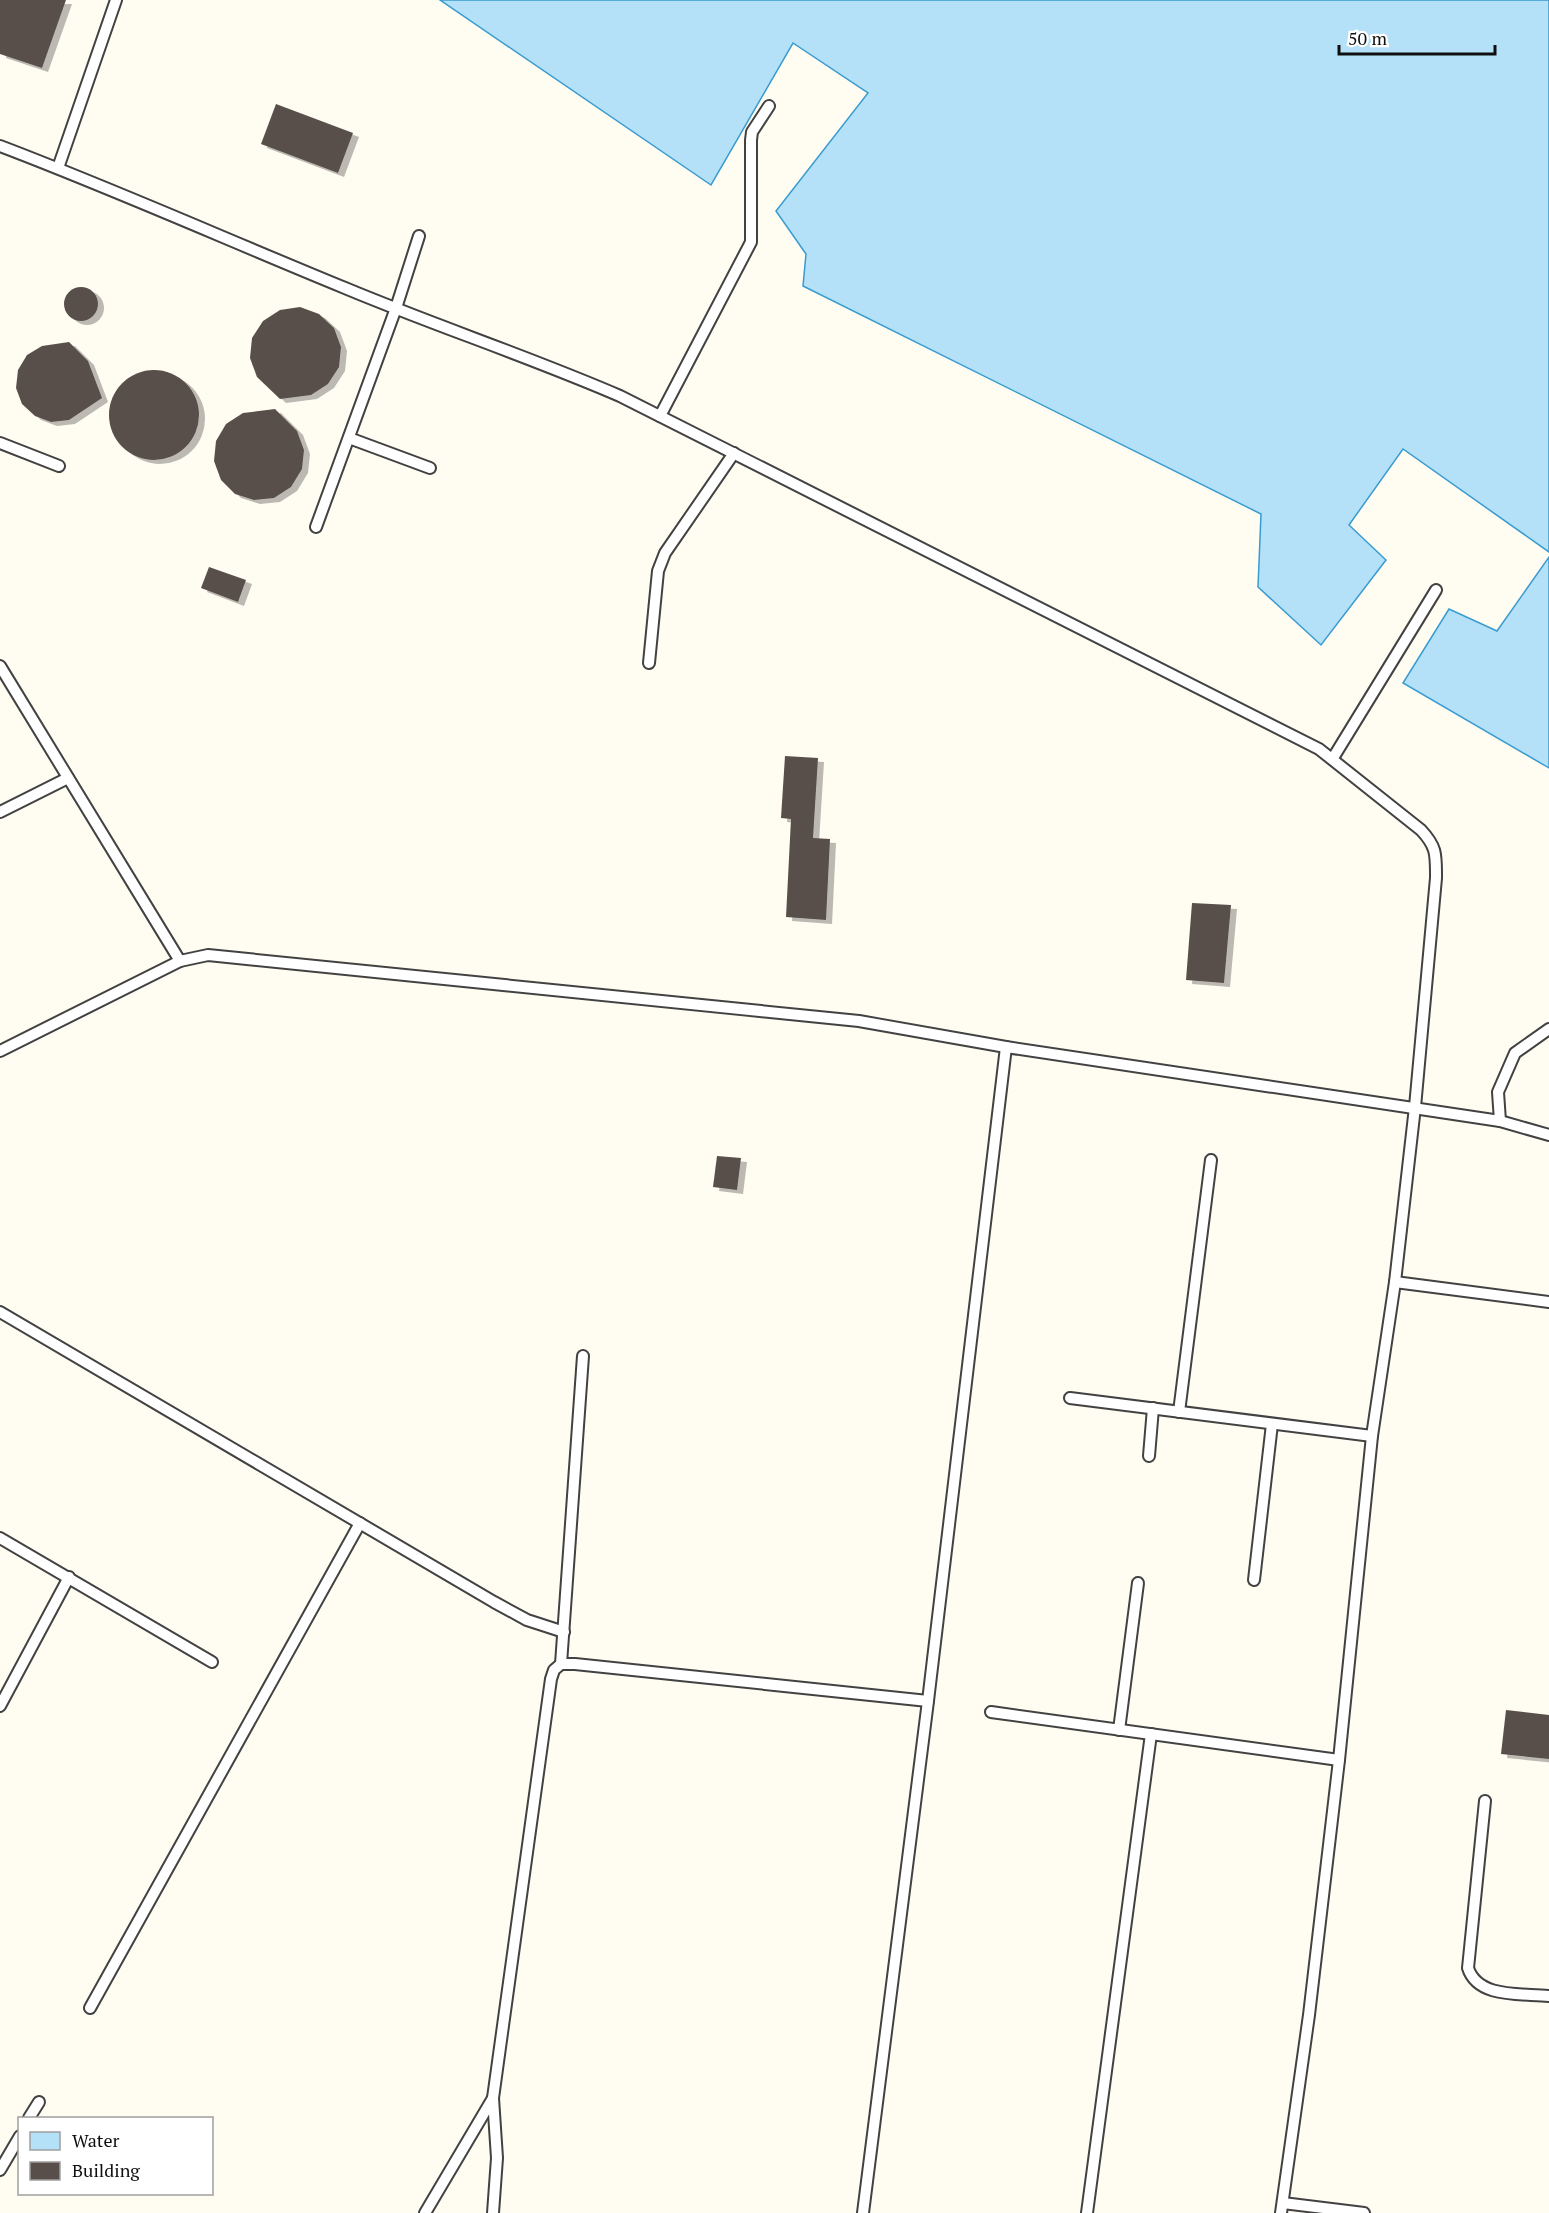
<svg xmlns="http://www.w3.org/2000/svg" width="1549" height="2213" font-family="'PT Serif',serif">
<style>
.water{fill:#b4e1f8;stroke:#389bd1;stroke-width:1.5}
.building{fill:#584f4b;filter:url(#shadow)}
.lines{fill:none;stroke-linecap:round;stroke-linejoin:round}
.service-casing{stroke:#424242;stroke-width:14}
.service{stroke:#fff;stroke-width:10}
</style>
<defs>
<filter id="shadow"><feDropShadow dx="6" dy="4" stdDeviation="0" flood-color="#0004"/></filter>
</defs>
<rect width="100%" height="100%" fill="#fffcf1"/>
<!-- water -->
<g class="water">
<polygon points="440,0 1549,0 1549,552 1403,449 1349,525 1386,560 1321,645 1258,587 1261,514 803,286 806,254 776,211 868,93 793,43 711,185"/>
<polygon points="1549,557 1549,768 1403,683 1449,609 1497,631"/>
</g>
<!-- building -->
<g class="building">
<polygon points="0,0 66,0 42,68 0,54"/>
<polygon points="276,104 353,133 338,173 261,144"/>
<circle cx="81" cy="304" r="17"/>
<polygon points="300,307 319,314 334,328 341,347 339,367 328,384 311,395 280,399 257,377 250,358 252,338 263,321 280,310"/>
<polygon points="69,342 88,361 102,398 69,420 51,422 35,416 22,404 16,388 18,370 27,355 42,346"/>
<circle cx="154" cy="415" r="45"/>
<polygon points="275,409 297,431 304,450 302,469 291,487 274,498 254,500 235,494 221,480 214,461 216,441 226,424 243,413"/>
<polygon points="209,567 246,580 238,602 201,588"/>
<polygon points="785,756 818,758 813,838 830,839 826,920 786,917 791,819 781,818"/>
<polygon points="1192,903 1231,905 1224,983 1186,980"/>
<polygon points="717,1156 741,1158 737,1190 713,1187"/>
<polygon points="1506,1710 1549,1715 1549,1759 1501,1754"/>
</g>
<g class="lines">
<defs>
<g id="service">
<path d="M0 146C116 190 230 241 345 288 436 326 530 357 620 396L1319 749 1421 830C1437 847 1436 855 1436 878L1415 1107 1395 1282 1372 1436 1339 1760 1309 2015 1281 2213"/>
<polyline points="58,168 116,0"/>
<polyline points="660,416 751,242 751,140 752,132 769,106"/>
<polyline points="349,438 430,468"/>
<polyline points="0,443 59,466"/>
<polyline points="316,527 396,308 419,236"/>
<polyline points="649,663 658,571 665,553 734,453"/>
<polyline points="0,666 180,961"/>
<polyline points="1333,758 1436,590"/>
<polyline points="0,812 68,778"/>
<polyline points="0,1051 180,961 208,955 859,1021 1006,1047 1500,1121 1549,1135"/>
<polyline points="1500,1121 1498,1092 1515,1053 1549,1029"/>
<polyline points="1395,1282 1549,1302"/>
<polyline points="0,1312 494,1602 527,1620 564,1632"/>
<polyline points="1070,1398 1372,1436"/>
<polyline points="1179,1412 1211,1160"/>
<polyline points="1149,1456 1153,1408"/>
<polyline points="0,1538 212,1662"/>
<polyline points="1254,1580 1272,1424"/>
<polyline points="561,1664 583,1356"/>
<polyline points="0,1706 69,1577"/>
<polyline points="991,1712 1339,1760"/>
<polyline points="1119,1730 1138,1583"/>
<path d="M1485 1801 1468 1968C1478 1999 1522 1993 1549 1996"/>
<polyline points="90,2008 360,1523"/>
<polyline points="493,2098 497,2158 493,2213"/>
<polyline points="29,2118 39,2102"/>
<polyline points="0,2170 20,2136"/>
<polyline points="1283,2203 1364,2213"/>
<polyline points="425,2213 493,2098 551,1679 554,1670 561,1664 575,1664 928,1701 1006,1047"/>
<polyline points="863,2213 928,1701"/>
<polyline points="1087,2213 1151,1734"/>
</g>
</defs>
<!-- service casing -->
<use href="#service" class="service-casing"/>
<!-- service -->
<use href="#service" class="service"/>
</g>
<!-- legend -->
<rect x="18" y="2117" width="195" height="78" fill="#ffffff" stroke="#9f9f9f" stroke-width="1.5"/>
<rect x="30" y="2132" width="30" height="18" fill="#b4e1f8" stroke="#9f9f9f" stroke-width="1.5"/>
<text x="72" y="2147" font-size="18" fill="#0f0f0f">Water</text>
<rect x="30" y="2162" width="30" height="18" fill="#584f4b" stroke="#9f9f9f" stroke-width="1.5"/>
<text x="72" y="2177" font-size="18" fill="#0f0f0f">Building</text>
<!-- scale -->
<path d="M1339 45v9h156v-9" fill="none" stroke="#0f0f0f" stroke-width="3"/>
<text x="1348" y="45" font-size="18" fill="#0f0f0f" stroke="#ffffff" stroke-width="4.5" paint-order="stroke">50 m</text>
</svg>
